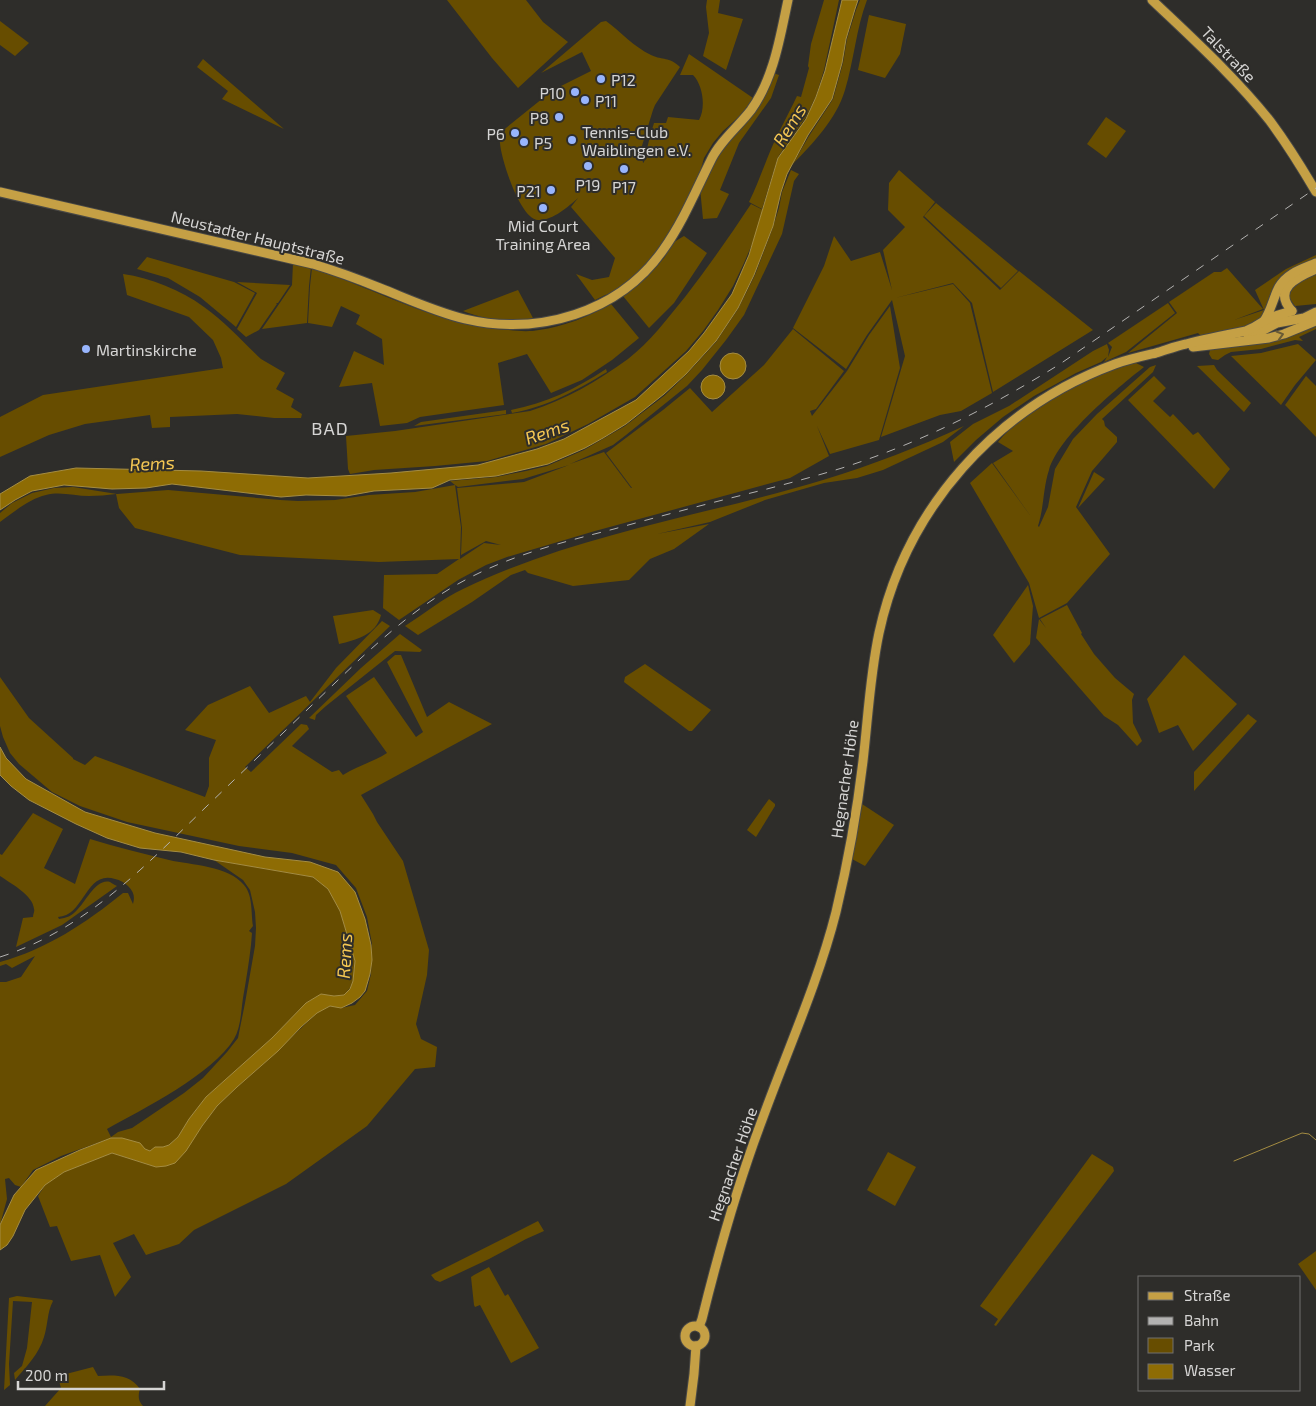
<svg xmlns="http://www.w3.org/2000/svg" width="1316" height="1406" font-family="'Exo 2',sans-serif">
<style>
.green{fill:#674d00;fill-rule:evenodd}
.water{fill:#8e6c04;stroke:#a48c42}
.lines{fill:none;stroke-linecap:round;stroke-linejoin:round}
.stream{stroke:#a48c42;stroke-width:1}
.secondary-casing{stroke:#494845;stroke-width:11}
.secondary{stroke:#c5a045;stroke-width:9}
.rail{stroke:#b3b2b1;stroke-width:1;stroke-dasharray:9 9;stroke-linecap:butt}
.oneway{stroke:#6a5b35}
.poi-dot{fill:#98b5fd;stroke:#2e2d2a;stroke-width:2}
.labels{text-anchor:middle;dominant-baseline:central;stroke-width:4;stroke-linejoin:round;paint-order:stroke}
.street-label{font-size:16px;fill:#d6d5d4;stroke:#2e2d2a}
.poi-label{font-size:16px;fill:#d6d5d4;stroke:#2e2d2a;text-anchor:start}
.water-label{font-size:18px;font-style:italic;fill:#f5c753;stroke:#2e2d2a}
.neighbourhood-label{font-size:18px;letter-spacing:1px;fill:#d6d5d4;stroke:#2e2d2a}
</style>
<rect width="100%" height="100%" fill="#2e2d2a"/>
<!-- green -->
<g class="green">
<polygon points="447,0 526,0 543,22 568,42 518,88 492,58"/>
<polygon points="707,0 720,0 718,13 743,19 726,70 703,56 709,33 706,7"/>
<path d="M824 0H839L824 70 816 96 806 117 778 157 762 209 749 202C756 188 761 174 767 159 775 138 787 117 797 96L801 97 809 68 808 66 811 44Z"/>
<path d="M860 0H867C856 29 854 60 845 90 836 120 813 143 792 165L809 136 833 99 843 63 847 39 856 10Z"/>
<polygon points="869,15 906,24 900,54 885,78 858,70"/>
<polygon points="0,21 29,43 15,56 0,45"/>
<path d="M606 21C621 32 634 47 651 55 664 61 668 56 680 67L655 105 653 110 641 149 643 163 644 162 650 136 654 123H666L668 117 699 120C706 108 703 85 693 75H680L689 54 753 98 743 113 723 131 713 143 704 158 701 169 682 213 667 237 642 270 611 294 605 295 595 300 576 274 592 280 609 277 615 258 571 207 578 198C568 207 552 221 538 220 520 219 501 159 500 143 499 140 501 135 501 132L553 90 591 71 582 52 541 73 601 22Z"/>
<polygon points="203,59 284,129 222,99 228,91 197,67"/>
<polygon points="773,73 779,75 771,98 739,143 720,190 729,194 717,218 703,219 700,188 718,153"/>
<polygon points="1106,117 1126,131 1106,158 1087,144"/>
<path d="M791 170 799 174 794 181 782 234 744 315 726 340 702 370 687 386 626 435 613 445 570 464 604 452 631 488H632L606 453 663 410 690 388 712 412 764 365 793 329 844 371 816 409 810 411 812 416 847 371 869 335 890 306 900 368 879 440 830 454 817 426 829 456 790 478 595 531 507 557 486 565 458 580 399 620 383 608 384 575 437 574 459 559 379 562 240 555 135 528 119 508 116 494C107 495 98 496 89 496 75 496 60 491 46 495 29 499 14 512 0 522V513L12 503 32 493 54 488 73 487 117 494 168 490 280 500 298 501 335 500 369 495 415 492 455 485 450 481 496 477 526 471 547 466 584 450 625 426 664 396 686 375 716 342 738 309 755 275 772 230 779 208 782 192ZM569 465 524 482 457 488 462 528 461 555 486 541 501 545 484 543 460 559 461 527 455 485 458 487 523 479Z"/>
<polygon points="899,170 935,202 923,217 1000,290 1019,271 1093,330 993,392 972,303 953,283 895,298 953,284 970,303 992,393 961,411 940,415 881,437 905,356 892,300 867,335 846,369 793,328 824,266 834,236 851,261 880,252 892,290 883,250 905,227 888,210 889,183"/>
<polygon points="936,203 1018,271 1001,288 924,216"/>
<path d="M751 204 763 210 756 235 744 263 733 286 718 310 703 331 686 351 635 397 588 424 546 444 487 461 435 466 374 470 350 474 348 469 346 436 395 431 530 411C565 400 598 381 628 359 650 342 667 319 685 297 708 267 730 236 751 204Z"/>
<polygon points="684,236 707,253 674,303 649,328 623,296 648,276 664,258 674,242"/>
<polygon points="1316,255 1316,261 1292,270 1264,315 1251,326 1201,336 1198,333 1128,353 1177,313 1169,302 1214,272 1221,272 1227,268 1263,309 1234,320 1264,310 1255,290 1286,269"/>
<polygon points="147,257 234,282 255,293 236,327 200,297 168,278 137,269"/>
<polygon points="293,263 311,267 309,286 307,323 262,329 292,285"/>
<path d="M312 268C378 290 439 326 509 330 518 331 529 332 539 330 564 327 589 316 611 304L639 338 612 360 582 380 551 393 527 354 498 363 504 405 420 417 407 423 380 426 372 383 339 387 354 351 384 365 382 339 356 324 360 315 341 306 332 327 308 323 310 286Z"/>
<polygon points="1316,272 1316,304 1295,306 1287,295 1292,285"/>
<path d="M123 274C151 278 181 290 204 307 225 322 242 341 261 359L256 363 261 359 285 373 276 389 294 399 291 407 302 414 301 418H274L237 414 170 417V427L152 428 150 415 85 424 49 435 0 457V417L43 395 223 368 221 358 213 340 189 317 127 295Z"/>
<polygon points="237,282 290,285 278,303 276,303 277,304 259,330 246,337 237,329 257,293"/>
<path d="M518 290 533 318C511 325 484 319 463 311Z"/>
<polygon points="1168,303 1175,313 1126,352 1104,362 1107,357 1101,362 1076,373 1034,396 1003,417 976,440 954,462 950,442 973,424 1009,406 1093,351 1107,344 1109,350 1108,357 1112,347 1108,343"/>
<polygon points="1316,323 1316,329 1299,337 1303,341 1295,340 1261,349 1231,352 1225,355 1218,360 1212,359 1209,354 1210,350 1214,347"/>
<polygon points="1298,344 1316,360 1295,385 1281,405 1231,356 1261,353"/>
<path d="M1134 362 1144 367C1116 389 1059 436 1049 470 1043 488 1044 508 1038 526L1039 527 1048 507 1055 469 1073 439 1097 414 1150 367 1156 365 1153 372 1102 419 1104 421 1105 426 1117 437V442L1092 471 1076 507 1110 554 1067 603 1039 618 1029 583 970 483 992 463 1032 518 993 463 1013 451 998 442C1032 401 1085 380 1134 362Z"/>
<polygon points="1214,365 1217,370 1251,403 1244,412 1197,366"/>
<path d="M606 369 607 372C577 390 547 407 512 413L511 410C546 403 576 389 606 369Z"/>
<polygon points="1154,376 1166,388 1153,401 1170,417 1173,414 1193,435 1198,432 1230,469 1214,489 1128,400"/>
<polygon points="1306,376 1316,386 1316,437 1285,405"/>
<polygon points="506,410 506,414 414,426 421,422"/>
<path d="M964 426 943 442 883 470 857 478 824 483 765 500 710 522 657 534 709 524 674 549 650 559 629 580 573 586 528 573 525 570 511 575 472 602 418 635 405 626C424 614 443 598 463 589 577 534 703 516 823 480 872 465 919 447 964 426Z"/>
<polygon points="1094,472 1105,479 1078,508"/>
<polygon points="1028,585 1033,606 1030,644 1014,663 993,635"/>
<polygon points="1067,605 1082,633 1081,634 1094,654 1115,678 1134,694 1132,700 1133,723 1142,741 1137,746 1118,725 1104,716 1036,638 1039,619 1046,628 1040,619"/>
<path d="M373 610 381 615C376 635 356 640 339 644L333 616Z"/>
<path d="M382 621 390 626 245 767 251 772 301 724 307 725 309 729 292 746 332 772 339 770 343 775C357 766 373 762 387 753L346 696 374 677 416 737 423 732 387 662 395 655H401L427 717 449 702 492 724 361 795 373 814 377 822 403 861 429 950 427 975 416 1024 421 1039 437 1047 435 1067 415 1069 367 1126 286 1184 194 1230 179 1244 146 1255 134 1234 113 1243 131 1277 115 1297 100 1255 71 1261 57 1226 50 1227 38 1196 45 1185 64 1172 112 1153 156 1167 202 1126 217 1106 237 1087 263 1064 317 1013 330 1006 341 1008 355 1005 367 991 371 974 372 944 367 917 356 888 336 865 292 853 239 846 127 822 80 806 52 792 19 764 10 753 3 737 0 726V677L29 718 73 758V759L85 765 95 756 205 797 209 786V758L216 740 185 730 208 705 250 686 269 713 306 696 310 702 336 668Z"/>
<polygon points="400,634 422,650 420,652 395,651 326,706 316,715 315,720 309,718 361,668"/>
<polygon points="1184,655 1237,704 1193,751 1178,725 1159,733 1147,699"/>
<polygon points="645,664 711,710 692,731 689,731 624,682 625,677"/>
<polygon points="1248,714 1257,721 1194,791 1194,772"/>
<polygon points="769,799 775,804 775,806 756,837 747,830"/>
<polygon points="862,804 894,825 865,866 852,859"/>
<path d="M33 813 63 829 44 868 75 884 90 839C116 847 142 853 169 860 191 865 229 866 244 885 253 895 251 913 253 926L249 931 252 933 251 945C249 963 246 980 243 998 241 1011 241 1027 234 1039 213 1074 143 1109 107 1129L111 1137 118 1132 132 1128 184 1093 203 1078 227 1052 238 1038 245 1003 255 946 256 928 255 912 250 890 243 880 214 860 313 877 328 889 340 911 355 961 353 981 350 988 344 995 334 996 321 994 306 1003 272 1038 206 1097 189 1119 178 1137 169 1145 163 1147 155 1148 150 1151 111 1138 61 1156 33 1170 21 1187 15 1185 9 1178 5 1179 7 1199 0 1225V982H6L21 977 35 956 12 968 6 964 0 966V962C47 949 86 923 123 893H128L133 904C135 897 134 892 128 886 125 883 120 880 115 879 85 870 85 916 58 917L59 919C66 918 72 916 77 910 85 903 96 878 110 882 112 883 114 885 117 886L62 925 16 947 23 918 33 917C33 914 35 911 34 909 33 895 10 883 0 876V854L2 855Z"/>
<polygon points="888,1152 916,1167 895,1206 867,1190"/>
<polygon points="1092,1154 1113,1167 1114,1171 996,1326 994,1325 998,1319 980,1306"/>
<polygon points="538,1221 544,1231 526,1239 489,1259 440,1282 435,1280 431,1275"/>
<polygon points="1316,1251 1316,1290 1298,1264"/>
<polygon points="489,1267 505,1296 508,1294 539,1348 511,1363 480,1305 475,1307 474,1305 471,1277 474,1275"/>
<path d="M17 1296 52 1300 53 1301C47 1312 48 1325 44 1337 39 1354 26 1367 15 1380L14 1373 22 1366 27 1348 32 1302 13 1301 9 1364 10 1385 4 1390 9 1298Z"/>
<path d="M93 1367 98 1376C114 1375 130 1374 140 1389 138 1395 138 1401 143 1406H45L61 1388 59 1381 66 1374Z"/>
</g>
<!-- water -->
<g class="water">
<polygon points="842,0 858,0 855,9 846,39 842,63 832,99 808,135 787,174 781,192 773,226 754,275 738,308 716,341 686,374 664,394 626,424 603,438 585,448 548,464 496,476 450,480 432,488 374,491 346,496 306,495 281,497 172,484 146,488 112,489 64,485 32,491 15,500 0,510 0,494 30,476 76,468 201,471 308,478 391,473 478,465 537,449 564,439 636,400 689,351 704,333 732,294 749,255 778,158 806,119 816,97 825,71"/>
<circle cx="733" cy="366" r="13"/>
<circle cx="713" cy="387" r="12"/>
<polygon points="0,747 6,758 26,779 85,812 155,833 265,857 310,862 338,872 355,892 365,919 371,945 372,960 370,974 365,991 360,997 352,1003 341,1008 330,1006 317,1013 301,1027 278,1051 237,1087 217,1106 202,1126 186,1151 175,1163 166,1166 156,1167 112,1153 64,1172 45,1185 25,1210 13,1236 7,1245 0,1250 0,1225 14,1195 36,1170 80,1150 111,1138 122,1138 140,1143 145,1149 150,1151 155,1147 163,1147 169,1145 178,1137 189,1119 206,1097 272,1038 306,1003 321,994 334,996 344,995 350,989 353,981 355,961 340,911 328,889 313,877 214,860 181,852 140,848 107,838 76,824 29,800 11,786 0,775"/>
</g>
<g class="lines">
<!-- stream -->
<polyline class="stream" points="1234,1161 1302,1133 1309,1134 1316,1140"/>
<defs>
<g id="secondary">
<path d="M1152 0C1193 39 1235 77 1270 121 1287 144 1302 168 1316 192"/>
<path d="M0 192 313 264C336 271 358 279 380 288 408 299 436 312 465 319 538 336 619 313 663 250 683 222 696 190 711 160 720 141 738 127 751 110 774 78 780 37 788 0"/>
<path d="M1292 311C1272 289 1297 277 1316 269"/>
<path d="M1264 321C1272 309 1273 298 1279 287 1287 273 1302 269 1316 263"/>
<polyline points="1248,338 1277,323 1304,318 1316,312"/>
<polyline points="1193,347 1269,338 1284,334 1316,321"/>
<circle cx="695" cy="1336" r="10"/>
<path d="M699 1327 702 1319C719 1250 737 1186 762 1120 787 1051 818 983 836 912 848 862 857 812 863 761 868 718 870 675 879 633 906 508 996 408 1115 364 1129 359 1143 356 1156 353 1166 350 1176 346 1186 344 1206 339 1226 335 1246 331 1253 328 1258 325 1264 321 1272 316 1283 314 1292 311"/>
<polyline points="690,1406 694,1374 696,1346"/>
</g>
</defs>
<!-- secondary casing -->
<use href="#secondary" class="secondary-casing"/>
<!-- secondary -->
<use href="#secondary" class="secondary"/>
<!-- rail -->
<path class="rail" d="M0 957C85 930 145 866 207 806 258 757 309 708 360 659 396 626 432 596 475 575 519 553 567 541 614 529 664 515 714 502 763 490 790 483 816 476 842 468 920 443 991 407 1060 364L1316 188"/>
</g>
<!-- one-way arrows -->
<defs><path id="oneway-chevron" d="M-2-3.5L2.5 0L-2 3.5" fill="none" stroke-width="1.6" stroke-linecap="round" stroke-linejoin="round" transform="scale(1.25)"/></defs>
<use class="oneway" href="#oneway-chevron" transform="translate(1280 335) rotate(-16)"/>
<!-- markers -->
<g class="poi-dot">
<circle cx="601" cy="79" r="5"/>
<circle cx="575" cy="92" r="5"/>
<circle cx="585" cy="100" r="5"/>
<circle cx="559" cy="117" r="5"/>
<circle cx="515" cy="133" r="5"/>
<circle cx="572" cy="140" r="5"/>
<circle cx="524" cy="142" r="5"/>
<circle cx="588" cy="166" r="5"/>
<circle cx="624" cy="169" r="5"/>
<circle cx="551" cy="190" r="5"/>
<circle cx="543" cy="208" r="5"/>
<circle cx="86" cy="349" r="5"/>
</g>
<g class="labels">
<!-- street labels -->
<g class="street-label">
<text transform="translate(1229 54) rotate(46)">Talstraße</text>
<text transform="translate(258 237) rotate(14)">Neustadter Hauptstraße</text>
<text transform="translate(844 779) rotate(-82)">Hegnacher Höhe</text>
<text transform="translate(732 1164) rotate(-71)">Hegnacher Höhe</text>
</g>
<!-- poi labels -->
<g class="poi-label">
<text x="611" y="79">P12</text>
<text x="565" y="92" text-anchor="end">P10</text>
<text x="595" y="100">P11</text>
<text x="549" y="117" text-anchor="end">P8</text>
<text x="582" y="131">Tennis-Club<tspan x="582" dy="18">Waiblingen e.V.</tspan></text>
<text x="505" y="133" text-anchor="end">P6</text>
<text x="534" y="142">P5</text>
<text x="588" y="184" text-anchor="middle">P19</text>
<text x="624" y="186" text-anchor="middle">P17</text>
<text x="541" y="190" text-anchor="end">P21</text>
<text x="543" y="225" text-anchor="middle">Mid Court<tspan x="543" dy="18">Training Area</tspan></text>
<text x="96" y="349">Martinskirche</text>
</g>
<!-- water labels -->
<g class="water-label">
<text transform="translate(789 125) rotate(-58)">Rems</text>
<text transform="translate(547 431) rotate(-19)">Rems</text>
<text transform="translate(152 463) rotate(-3)">Rems</text>
<text transform="translate(344 956) rotate(-87)">Rems</text>
</g>
<!-- neighbourhood labels -->
<g class="neighbourhood-label">
<text x="330" y="428">BAD</text>
</g>
</g>
<!-- legend -->
<rect x="1138" y="1276" width="162" height="115" fill="#2e2d2a" stroke="#71706e"/>
<rect x="1148" y="1292" width="25" height="8" fill="#c5a045" stroke="#71706e"/>
<text x="1184" y="1301" font-size="15" fill="#d6d5d4">Straße</text>
<rect x="1148" y="1317" width="25" height="8" fill="#b3b2b1" stroke="#71706e"/>
<text x="1184" y="1326" font-size="15" fill="#d6d5d4">Bahn</text>
<rect x="1148" y="1338" width="25" height="15" fill="#674d00" stroke="#71706e"/>
<text x="1184" y="1351" font-size="15" fill="#d6d5d4">Park</text>
<rect x="1148" y="1364" width="25" height="15" fill="#8e6c04" stroke="#71706e"/>
<text x="1184" y="1376" font-size="15" fill="#d6d5d4">Wasser</text>
<!-- scale -->
<path d="M18 1381v8h146v-8" fill="none" stroke="#d6d5d4" stroke-width="2.5"/>
<text x="25" y="1381" font-size="15" fill="#d6d5d4" stroke="#2e2d2a" stroke-width="4" paint-order="stroke">200 m</text>
</svg>
